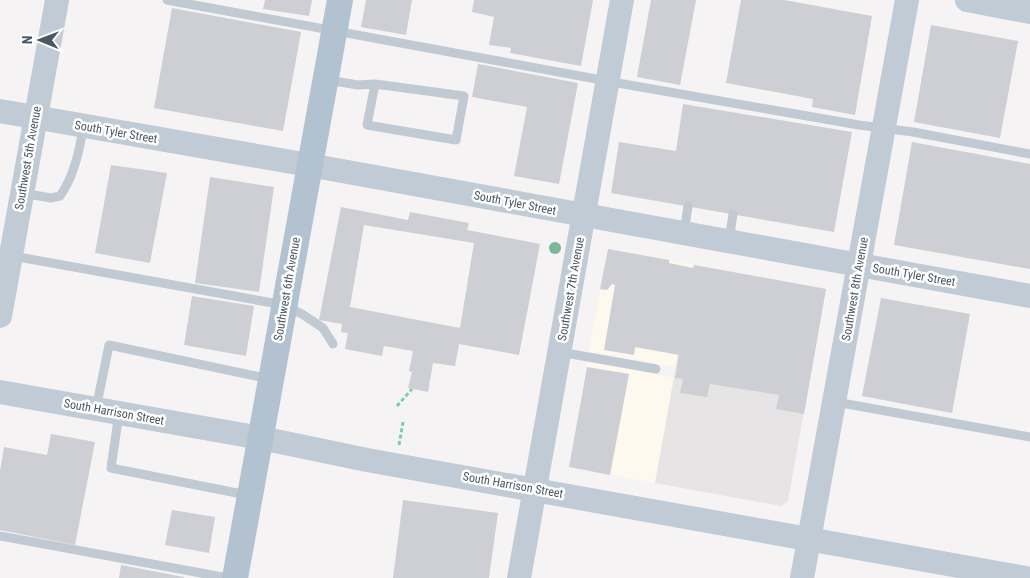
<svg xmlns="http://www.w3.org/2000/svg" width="1030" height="578" font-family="'Roboto Condensed',sans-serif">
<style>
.commercial{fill:#fdf9ef}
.education{fill:#e6e4e5}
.building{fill:#cdcfd5;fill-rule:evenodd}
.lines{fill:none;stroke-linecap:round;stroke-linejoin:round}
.path{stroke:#7ad0a6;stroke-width:3;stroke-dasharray:4 2.5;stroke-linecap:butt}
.lane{stroke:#c1cad2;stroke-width:9}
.secondary{stroke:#c1cbd6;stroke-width:24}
.primary{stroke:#b3c2d1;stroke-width:26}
.tree{fill:#7bb799}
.labels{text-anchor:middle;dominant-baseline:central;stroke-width:5;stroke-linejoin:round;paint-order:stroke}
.street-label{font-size:12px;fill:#4a5661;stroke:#fff}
</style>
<rect width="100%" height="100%" fill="#f5f3f3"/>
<!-- commercial -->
<g class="commercial">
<polygon points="608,249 694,265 676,367 589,351"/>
<polygon points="587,361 675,378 655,483 569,467"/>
</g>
<!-- education -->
<polygon class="education" points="694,265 826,289 788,501 781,506 655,483"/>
<!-- building -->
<g class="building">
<polygon points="265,0 312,0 309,16 263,9"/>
<polygon points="366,0 412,0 406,35 361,27"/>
<polygon points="474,0 593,0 581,66 510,53 511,48 489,45 494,17 472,12"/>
<polygon points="651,0 696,0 680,85 637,77"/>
<polygon points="741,0 784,0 872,16 855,115 812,107 813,99 726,83"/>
<polygon points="172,8 301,32 283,131 154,108"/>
<polygon points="931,25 1018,41 1000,138 914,122"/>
<polygon points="478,64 578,83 559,184 514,176 527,107 472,97"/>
<polygon points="683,104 852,132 834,232 611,193 619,142 676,151"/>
<polygon points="912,142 1030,164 1030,269 894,245"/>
<polygon points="111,165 167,173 150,263 95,253"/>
<polygon points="210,177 274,187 259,292 195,283"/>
<path d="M341 207 408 220 410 212 469 223 467 230 540 244 519 355 459 344 455 366 433 363 428 392 408 388 412 372 409 371 413 351 384 346 382 356 345 349 348 333 341 332 342 324 319 320ZM364 225 474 243 460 328 350 307Z"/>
<polygon points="608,249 669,260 669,263 693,268 694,265 826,289 804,414 776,409 779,395 710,384 707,397 680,393 683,379 675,378 679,355 635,347 634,355 604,350 615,285 612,284 607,290 600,289"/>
<polygon points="192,296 254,306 246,356 184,345"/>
<polygon points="881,298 970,314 952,413 862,396"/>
<polygon points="587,367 629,374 610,475 569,467"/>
<polygon points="51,434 95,442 75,545 0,530 0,471 4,447 47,455"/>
<polygon points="403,500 498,513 489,578 393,578"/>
<polygon points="172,510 215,517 209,553 165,545"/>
<polygon points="121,565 184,577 184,578 119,578"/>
</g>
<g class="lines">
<!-- path -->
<g class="path">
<polyline points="397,406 412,389"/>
<polyline points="399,445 403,422"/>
</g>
<!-- lane -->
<g class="lane">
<polyline points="167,0 629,85 859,125 913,132 1030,154"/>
<polyline points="328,80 358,85 375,84 367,125 456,140 464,96 375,84"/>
<path d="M22 193 51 198 60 196C74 176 80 150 83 127"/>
<polyline points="684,233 688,206"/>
<polyline points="729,241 733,214"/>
<polyline points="13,256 284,305 302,314 323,328 333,344"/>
<polyline points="560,352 656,369"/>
<polyline points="836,402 1030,437"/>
<polyline points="96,409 109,345 270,379"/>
<polyline points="119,413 111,468 247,495"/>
<polyline points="0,536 228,578"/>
</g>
<!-- secondary -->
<g class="secondary">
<polyline points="967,0 1030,12"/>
<polyline points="0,111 309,165 1030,296"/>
<polyline points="0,316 57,0"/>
<polyline points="0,392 261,438 367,460 1026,578"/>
<polyline points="519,578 622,0"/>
<polyline points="802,578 907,0"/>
</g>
<!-- primary -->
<polyline class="primary" points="235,578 340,0"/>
</g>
<!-- trees -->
<circle class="tree" cx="555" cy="248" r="6"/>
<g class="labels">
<!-- street labels -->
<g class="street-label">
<text transform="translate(116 132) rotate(10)">South Tyler Street</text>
<text transform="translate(28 158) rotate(-80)">Southwest 5th Avenue</text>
<text transform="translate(515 203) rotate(11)">South Tyler Street</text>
<text transform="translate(914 275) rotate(10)">South Tyler Street</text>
<text transform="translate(287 289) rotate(-80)">Southwest 6th Avenue</text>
<text transform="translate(571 289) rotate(-80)">Southwest 7th Avenue</text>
<text transform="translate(855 289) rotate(-80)">Southwest 8th Avenue</text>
<text transform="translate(114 412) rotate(10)">South Harrison Street</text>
<text transform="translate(513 485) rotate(10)">South Harrison Street</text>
</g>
</g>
<!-- north arrow -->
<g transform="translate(40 40) rotate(271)" stroke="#ffffff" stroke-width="4" paint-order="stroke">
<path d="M0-4L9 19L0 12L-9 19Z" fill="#4a5661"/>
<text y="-8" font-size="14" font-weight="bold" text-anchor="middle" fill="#4a5661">N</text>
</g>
</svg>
